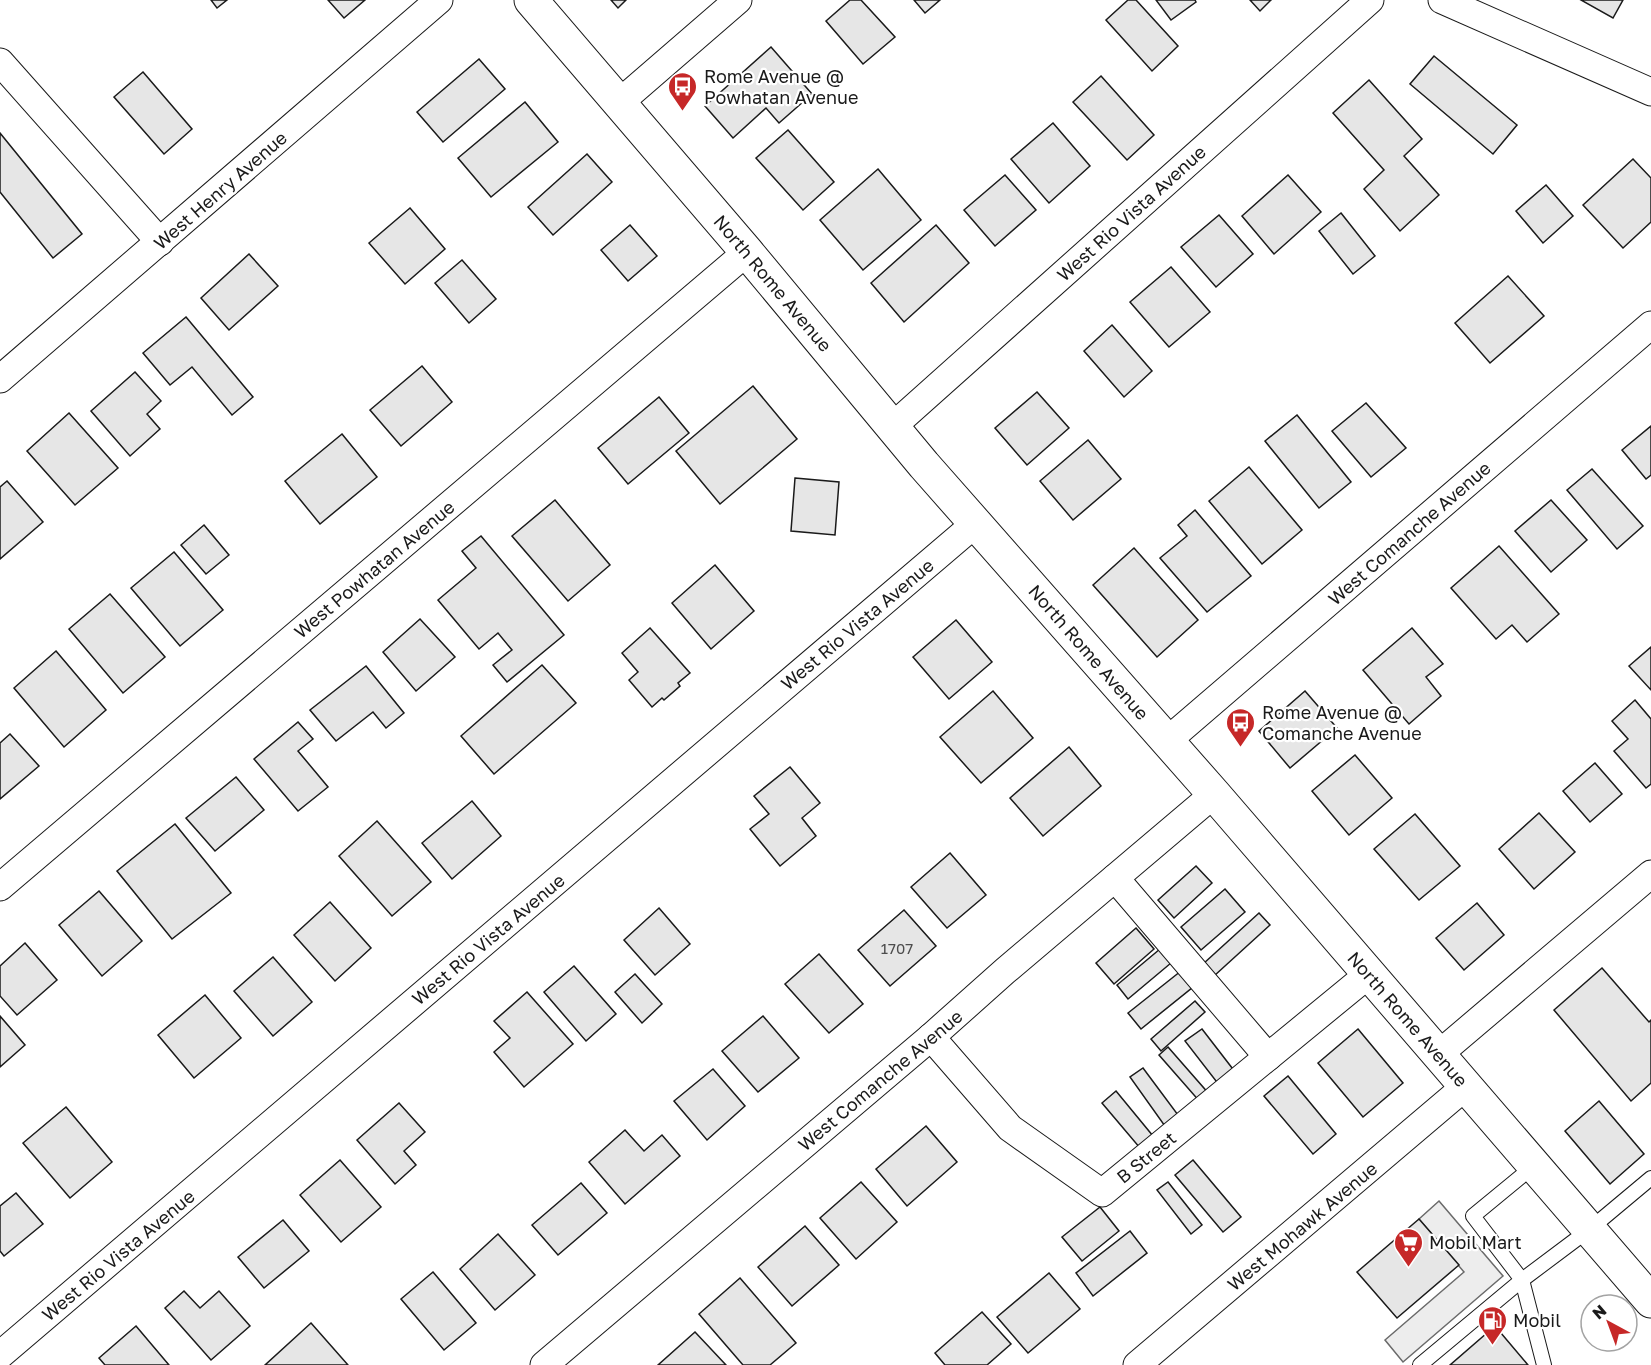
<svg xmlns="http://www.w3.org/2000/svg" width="1651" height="1365" font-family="'Golos Text',sans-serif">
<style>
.parking{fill:#ededed;stroke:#6a6a6a;stroke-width:1.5}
.building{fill:#e6e6e6;stroke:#1a1a1a;stroke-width:1.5}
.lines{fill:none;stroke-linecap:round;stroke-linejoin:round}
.lane-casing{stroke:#1a1a1a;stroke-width:16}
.street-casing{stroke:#1a1a1a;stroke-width:29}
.secondary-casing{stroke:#1a1a1a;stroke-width:35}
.lane{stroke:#fff;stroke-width:14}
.street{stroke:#fff;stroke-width:27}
.secondary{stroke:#fff;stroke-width:33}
.labels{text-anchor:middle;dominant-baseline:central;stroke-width:4.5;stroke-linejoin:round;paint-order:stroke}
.number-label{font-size:15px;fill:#4d4d4d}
.poi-label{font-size:18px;fill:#1a1a1a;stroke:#fff;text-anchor:start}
.street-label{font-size:18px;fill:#1a1a1a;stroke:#fff}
</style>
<rect width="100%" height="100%" fill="#fff"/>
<!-- parking -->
<polygon class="parking" points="1439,1201 1503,1276 1403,1362 1385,1340 1464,1272 1419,1219"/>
<!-- building -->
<g class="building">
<polygon points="211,0 227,0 217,8"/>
<polygon points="328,0 365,0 344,18"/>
<polygon points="611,0 626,0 618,8"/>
<polygon points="850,0 861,0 895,37 863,64 826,21"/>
<polygon points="914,0 940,0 925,13"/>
<polygon points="1128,0 1136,0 1178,46 1152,71 1106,20"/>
<polygon points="1156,0 1195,0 1196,2 1171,20"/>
<polygon points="1250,0 1271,0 1260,11"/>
<polygon points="1581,0 1623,0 1613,18"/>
<polygon points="771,47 812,94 779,123 766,108 733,138 705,106"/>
<polygon points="1434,56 1517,125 1493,154 1410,84"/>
<polygon points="479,59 505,89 443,142 417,112"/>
<polygon points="143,72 192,129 164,154 114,97"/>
<polygon points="1101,76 1154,135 1127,160 1073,102"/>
<polygon points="1369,80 1422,139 1404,156 1439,195 1400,231 1364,189 1384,170 1333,113"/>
<polygon points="525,102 558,142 491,197 458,158"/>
<polygon points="1053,123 1090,166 1049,203 1011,159"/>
<polygon points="788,130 834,182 803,210 756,158"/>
<polygon points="0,133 82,234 53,258 0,192"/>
<polygon points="587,154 612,182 553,235 528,207"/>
<polygon points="1633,159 1651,178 1651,222 1623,248 1583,205"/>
<polygon points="878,169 921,220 863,270 820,220"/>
<polygon points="1005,175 1036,210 995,246 964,210"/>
<polygon points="1288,175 1321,212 1274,254 1242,216"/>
<polygon points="1546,185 1573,216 1543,243 1516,211"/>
<polygon points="410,208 445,249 405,284 369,243"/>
<polygon points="1341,213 1375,256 1353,274 1319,231"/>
<polygon points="1219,215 1253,254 1216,287 1181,247"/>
<polygon points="630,225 657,256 628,281 601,250"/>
<polygon points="936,225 969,263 904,322 871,283"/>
<polygon points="249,254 278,286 229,330 201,298"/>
<polygon points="462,260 496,299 469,323 435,283"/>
<polygon points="1171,267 1210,312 1169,347 1130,302"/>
<polygon points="1508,276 1544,316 1490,363 1455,323"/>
<polygon points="186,317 253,397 232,415 192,367 170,385 143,353"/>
<polygon points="1112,325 1152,371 1124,397 1084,351"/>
<polygon points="422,366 452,402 401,446 370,410"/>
<polygon points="135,372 161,401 147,414 160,429 130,456 91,411"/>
<polygon points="753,386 797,439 720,504 676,451"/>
<polygon points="1037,392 1069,428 1027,465 995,428"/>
<polygon points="659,397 689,433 628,484 598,448"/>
<polygon points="1366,403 1406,448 1371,477 1332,431"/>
<polygon points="69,413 118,468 75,505 27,451"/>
<polygon points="1297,415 1351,482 1319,508 1265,441"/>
<polygon points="1651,426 1651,475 1646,479 1622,450"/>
<polygon points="342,434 377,477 320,524 285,481"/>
<polygon points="1088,440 1121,479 1073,520 1040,481"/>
<polygon points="1249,467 1302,530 1262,564 1209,501"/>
<polygon points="1592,469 1643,526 1617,549 1567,490"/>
<polygon points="795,478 839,482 835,535 791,531"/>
<polygon points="7,481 43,522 0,559 0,487"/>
<polygon points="555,500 610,565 568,601 512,536"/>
<polygon points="1551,500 1587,540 1551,572 1515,531"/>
<polygon points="1195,510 1251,576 1207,612 1160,558 1187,536 1178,525"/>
<polygon points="204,525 229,555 206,574 181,545"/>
<polygon points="481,536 564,635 507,682 493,665 512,650 498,633 479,649 438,600 476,568 462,551"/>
<polygon points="1499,546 1559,614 1527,642 1512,625 1496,639 1451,588"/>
<polygon points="1134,548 1198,620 1157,657 1093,585"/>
<polygon points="174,552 223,610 180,646 131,588"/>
<polygon points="715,565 754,611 711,649 672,603"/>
<polygon points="110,594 165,657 123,693 69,629"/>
<polygon points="420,619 455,657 416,691 383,652"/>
<polygon points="956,620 992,662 949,699 913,657"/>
<polygon points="650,628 690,673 678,683 680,686 664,700 662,698 652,707 629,680 638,672 622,653"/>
<polygon points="1412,628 1443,664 1426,677 1441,696 1409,724 1363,670"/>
<polygon points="1651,647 1651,690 1629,666"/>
<polygon points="56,651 106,710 64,747 14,688"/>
<polygon points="542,665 576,703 494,774 461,736"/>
<polygon points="366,666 404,713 386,728 373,712 336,741 310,710"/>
<polygon points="993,691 1033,738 981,783 940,737"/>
<polygon points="1305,691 1337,728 1290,768 1259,731"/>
<polygon points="1635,700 1651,719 1651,784 1646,788 1614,751 1628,739 1612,721"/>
<polygon points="298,722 313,739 298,751 328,787 298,811 254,759"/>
<polygon points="10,734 39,766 0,799 0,743"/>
<polygon points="1069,747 1101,786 1043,836 1010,798"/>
<polygon points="1355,755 1392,798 1349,835 1312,791"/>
<polygon points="1595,763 1622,794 1590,822 1563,791"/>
<polygon points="790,767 820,803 802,818 816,836 780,866 750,829 769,814 754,796"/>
<polygon points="236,777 264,810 215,851 186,818"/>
<polygon points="472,801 501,836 452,879 422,843"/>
<polygon points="1539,813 1575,852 1534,889 1499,849"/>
<polygon points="1415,814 1460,866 1419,900 1374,849"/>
<polygon points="377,821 431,882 392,916 339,856"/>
<polygon points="175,824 231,893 172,939 117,871"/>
<polygon points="950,853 986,895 947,928 911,887"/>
<polygon points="1196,866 1212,883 1174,918 1158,900"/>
<polygon points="1225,889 1245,912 1201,950 1181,927"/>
<polygon points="99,891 142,941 102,976 59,925"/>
<polygon points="330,902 371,948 335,981 294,935"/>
<polygon points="1477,903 1504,935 1464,970 1436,938"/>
<polygon points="659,908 690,944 655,975 624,940"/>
<polygon points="904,910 936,946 890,986 858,950"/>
<polygon points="1259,913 1270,925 1214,976 1203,964"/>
<polygon points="1136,928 1154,949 1114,984 1096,963"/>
<polygon points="25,943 57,980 17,1015 0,996 0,966"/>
<polygon points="1160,949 1171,963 1128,999 1117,985"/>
<polygon points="819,954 863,1004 829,1033 785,984"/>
<polygon points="273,957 312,1002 273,1036 234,991"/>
<polygon points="574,966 616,1014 586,1041 544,992"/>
<polygon points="1186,967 1198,983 1141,1029 1128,1013"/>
<polygon points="1602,968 1649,1022 1651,1020 1651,1083 1631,1101 1554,1010"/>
<polygon points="635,974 662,1004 642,1023 615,992"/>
<polygon points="527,992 573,1044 524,1087 494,1052 510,1038 494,1021"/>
<polygon points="205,995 241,1038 194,1078 158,1035"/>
<polygon points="1195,1001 1205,1012 1161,1051 1151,1039"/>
<polygon points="0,1016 25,1045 0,1067"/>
<polygon points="763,1016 799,1058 758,1092 722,1051"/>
<polygon points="1202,1029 1239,1077 1223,1090 1185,1041"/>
<polygon points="1358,1029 1403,1083 1363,1117 1318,1063"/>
<polygon points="1168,1047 1210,1095 1201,1103 1159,1055"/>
<polygon points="1143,1068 1181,1119 1167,1129 1130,1077"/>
<polygon points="713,1069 745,1106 707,1140 674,1101"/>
<polygon points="1288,1076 1336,1134 1313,1154 1264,1096"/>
<polygon points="1116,1091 1153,1136 1140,1148 1102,1103"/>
<polygon points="1599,1101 1644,1154 1610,1184 1565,1131"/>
<polygon points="399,1103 425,1132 404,1151 416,1165 395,1184 357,1140"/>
<polygon points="66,1107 112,1162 70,1198 23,1143"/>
<polygon points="926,1126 957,1162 907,1206 876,1169"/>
<polygon points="625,1130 644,1151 662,1135 680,1156 625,1204 589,1162"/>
<polygon points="340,1160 381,1207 341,1242 300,1195"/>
<polygon points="1193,1160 1241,1217 1223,1232 1175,1175"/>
<polygon points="861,1182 897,1222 856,1259 820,1218"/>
<polygon points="1168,1182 1202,1225 1191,1234 1157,1190"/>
<polygon points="581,1183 607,1213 558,1255 532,1225"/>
<polygon points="16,1193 43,1224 4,1256 0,1251 0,1206"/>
<polygon points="1100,1207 1119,1231 1082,1261 1062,1237"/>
<polygon points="1419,1219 1459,1265 1397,1318 1357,1272"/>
<polygon points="283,1220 309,1251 264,1288 238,1257"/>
<polygon points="805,1226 839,1265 792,1306 758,1267"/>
<polygon points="1130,1231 1147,1253 1093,1296 1076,1273"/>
<polygon points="498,1234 535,1275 495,1310 460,1269"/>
<polygon points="433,1272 476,1323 444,1350 401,1299"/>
<polygon points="1049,1273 1080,1309 1028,1353 997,1317"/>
<polygon points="740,1278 796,1343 770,1365 743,1365 699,1314"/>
<polygon points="184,1291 200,1308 219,1291 250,1326 211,1360 165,1308"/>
<polygon points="982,1312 1011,1344 987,1365 945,1365 935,1353"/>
<polygon points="311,1323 348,1365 265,1365"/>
<polygon points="136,1326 169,1365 105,1365 99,1358"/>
<polygon points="1495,1326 1528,1365 1450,1365"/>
<polygon points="695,1332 726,1365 658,1365"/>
</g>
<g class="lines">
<defs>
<g id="lane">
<polyline points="1535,1165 1473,1216 1522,1280 1544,1365"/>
<polyline points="1420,1365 1522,1280 1590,1229 1651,1178"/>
</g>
<g id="street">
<polyline points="1442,0 1651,92"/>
<polyline points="0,62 160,242"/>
<polyline points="619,103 738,0"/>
<polyline points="0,379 439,0"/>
<polyline points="892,427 1370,0"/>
<polyline points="1167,741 1651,325"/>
<polyline points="1115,878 1268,1057"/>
<polyline points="0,887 747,252"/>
<polyline points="931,1037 1010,1128 1102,1193 1369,974"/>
<polyline points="1439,1054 1651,874"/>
<polyline points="0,1355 976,523"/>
<polyline points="544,1365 931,1037 1005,971 1214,794"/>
<polyline points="1137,1365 1466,1086"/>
</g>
<polyline id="secondary" points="531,0 747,252 924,465 1214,794 1651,1301"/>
</defs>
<!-- lane casing -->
<use href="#lane" class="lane-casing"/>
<!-- street casing -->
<use href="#street" class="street-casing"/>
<!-- secondary casing -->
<use href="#secondary" class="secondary-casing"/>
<!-- lane -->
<use href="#lane" class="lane"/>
<!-- street -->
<use href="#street" class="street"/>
<!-- secondary -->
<use href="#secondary" class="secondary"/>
</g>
<!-- icons -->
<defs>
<symbol id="bus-pin" viewBox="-11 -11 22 30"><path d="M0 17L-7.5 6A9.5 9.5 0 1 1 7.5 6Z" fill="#c62828" stroke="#fff"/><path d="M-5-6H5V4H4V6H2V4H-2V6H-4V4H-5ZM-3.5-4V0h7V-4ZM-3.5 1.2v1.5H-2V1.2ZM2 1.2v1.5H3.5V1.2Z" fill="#fff"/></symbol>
<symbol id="supermarket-pin" viewBox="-11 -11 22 30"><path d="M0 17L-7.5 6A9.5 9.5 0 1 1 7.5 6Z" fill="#c62828" stroke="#fff"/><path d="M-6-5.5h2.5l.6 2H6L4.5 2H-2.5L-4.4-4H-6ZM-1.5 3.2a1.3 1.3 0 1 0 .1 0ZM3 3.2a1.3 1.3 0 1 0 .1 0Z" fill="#fff"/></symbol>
<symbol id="fuel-pin" viewBox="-11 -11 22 30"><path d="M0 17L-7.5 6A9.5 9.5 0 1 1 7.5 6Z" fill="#c62828" stroke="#fff"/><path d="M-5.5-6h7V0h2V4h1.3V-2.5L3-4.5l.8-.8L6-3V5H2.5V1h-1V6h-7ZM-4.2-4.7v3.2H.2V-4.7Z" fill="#fff"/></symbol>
</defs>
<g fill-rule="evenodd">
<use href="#bus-pin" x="666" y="70" width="33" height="45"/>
<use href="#bus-pin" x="1224" y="706" width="33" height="45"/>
<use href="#supermarket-pin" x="1392" y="1226" width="33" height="45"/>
<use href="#fuel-pin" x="1476" y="1304" width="33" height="45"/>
</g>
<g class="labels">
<!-- number labels -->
<g class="number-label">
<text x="897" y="948">1707</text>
</g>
<!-- poi labels -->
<g class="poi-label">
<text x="704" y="76">Rome Avenue @<tspan x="704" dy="21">Powhatan Avenue</tspan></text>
<text x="1262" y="712">Rome Avenue @<tspan x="1262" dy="21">Comanche Avenue</tspan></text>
<text x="1429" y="1242">Mobil Mart</text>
<text x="1513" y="1320">Mobil</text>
</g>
<!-- street labels -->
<g class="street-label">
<text transform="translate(220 190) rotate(-41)">West Henry Avenue</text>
<text transform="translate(1131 213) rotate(-42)">West Rio Vista Avenue</text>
<text transform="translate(773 283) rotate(50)">North Rome Avenue</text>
<text transform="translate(1409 533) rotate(-41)">West Comanche Avenue</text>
<text transform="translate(374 569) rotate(-40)">West Powhatan Avenue</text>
<text transform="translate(857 624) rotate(-40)">West Rio Vista Avenue</text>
<text transform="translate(1089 652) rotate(49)">North Rome Avenue</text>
<text transform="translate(488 939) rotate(-40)">West Rio Vista Avenue</text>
<text transform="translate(1408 1019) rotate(49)">North Rome Avenue</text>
<text transform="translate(880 1080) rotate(-40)">West Comanche Avenue</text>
<text transform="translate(1146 1157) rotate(-39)">B Street</text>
<text transform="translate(1302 1226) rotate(-40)">West Mohawk Avenue</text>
<text transform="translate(118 1255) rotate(-40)">West Rio Vista Avenue</text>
</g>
</g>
<!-- north arrow -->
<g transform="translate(1609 1323) rotate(319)"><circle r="28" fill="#ffffff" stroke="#a3a3a3" stroke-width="1.5"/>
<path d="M0-4.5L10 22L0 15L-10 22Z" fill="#c62828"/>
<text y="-9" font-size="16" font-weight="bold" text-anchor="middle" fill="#1a1a1a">N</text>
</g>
</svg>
